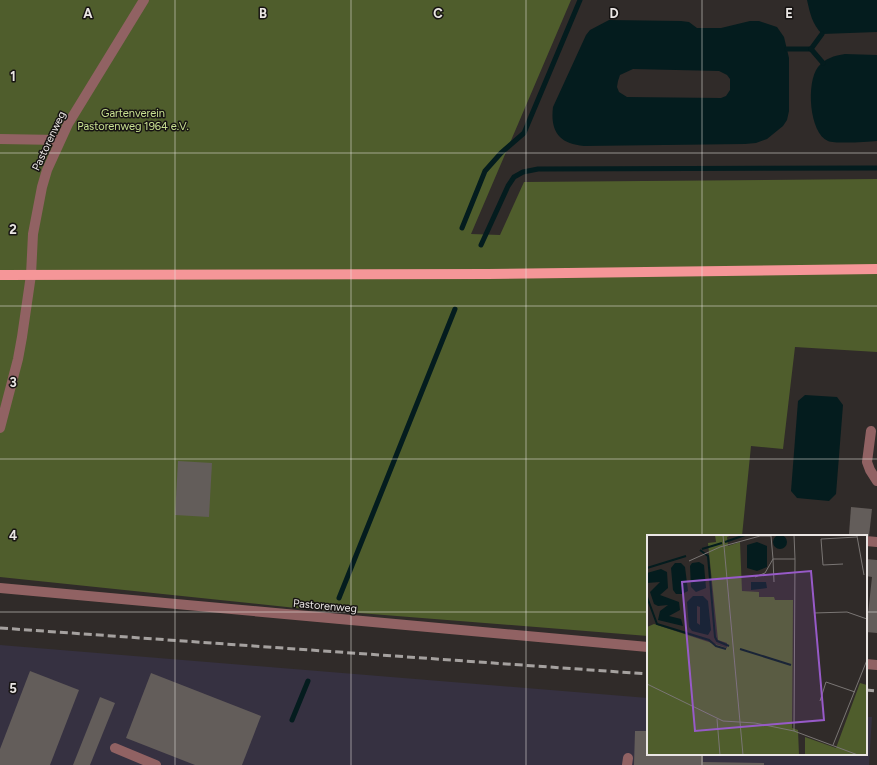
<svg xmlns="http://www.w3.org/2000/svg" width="877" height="765" font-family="Figtree,sans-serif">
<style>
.commercial{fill:#363141}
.green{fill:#4f5d2c}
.water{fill:#041c1e;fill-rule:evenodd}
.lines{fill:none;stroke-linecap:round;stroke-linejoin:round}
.stream{stroke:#041c1e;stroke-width:5}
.building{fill:#635d5a}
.minor{stroke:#916263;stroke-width:10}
.major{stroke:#f59698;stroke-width:10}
.rail{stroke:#a5a19f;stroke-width:3;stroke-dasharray:8 4;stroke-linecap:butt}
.grid{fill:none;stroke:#eae6e4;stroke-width:1;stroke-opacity:0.55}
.labels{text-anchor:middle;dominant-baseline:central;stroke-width:3;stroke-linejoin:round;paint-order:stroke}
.park-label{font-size:11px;fill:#c8e091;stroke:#171413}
.street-label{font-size:11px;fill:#eae6e4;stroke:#171413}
.inset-river{fill:none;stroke:#041c1e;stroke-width:2}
.inset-road{fill:none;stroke:#7a7674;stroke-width:1}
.view{fill:#975ac8;fill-opacity:0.15;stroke:#975ac8;stroke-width:2}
.inset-edge{fill:none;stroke:#eae6e4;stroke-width:2}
.grid-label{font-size:13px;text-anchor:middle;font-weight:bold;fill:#eae6e4;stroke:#171413;stroke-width:3;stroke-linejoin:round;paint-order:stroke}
</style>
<rect width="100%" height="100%" fill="#302b29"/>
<!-- commercial -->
<polygon class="commercial" points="0,645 648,698 648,754 866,754 866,717 872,717 869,765 0,765"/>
<!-- green -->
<polygon class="green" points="0,0 571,0 471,234 500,235 524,182 877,179 877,352 795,347 783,449 751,446 742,536 727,534 726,536 648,536 648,636 296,608 0,577"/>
<!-- water -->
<g class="water">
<path d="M807 0H877V32L822 34C812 24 810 13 807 0Z"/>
<path d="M609 20 681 21 689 22 697 28H721L750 21H759L777 27 784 37 789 58V111L787 120 783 126 767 139 756 143 745 144 584 146C559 144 550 131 553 107L586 35 590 30ZM633 69 719 71 727 75 730 79V90L726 96 721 98 627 97 619 92 617 87 618 81 620 75Z"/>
<path d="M845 54 877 55V141C867 142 835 144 828 141 809 133 806 82 818 67 825 58 834 56 845 54Z"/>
<polygon points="805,395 837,397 843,405 836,494 829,501 797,498 791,491 798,401"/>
</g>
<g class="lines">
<!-- stream -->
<g class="stream">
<polyline points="787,49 811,49"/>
<polyline points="811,49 822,34"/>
<polyline points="811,49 823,63"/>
<polyline points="462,228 485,171 501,153 524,133 580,0"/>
<polyline points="481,245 508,186 514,177 523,172 538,169 877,168"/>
<polyline points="339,598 455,309"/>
<polyline points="292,720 308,681"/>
</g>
</g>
<!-- building -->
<g class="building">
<polygon points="178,461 212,463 209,517 175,515"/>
<polygon points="851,507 872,509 869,536 849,534"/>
<polygon points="866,559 877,560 877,633 866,632 866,614 868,614 872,577 866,576"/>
<polygon points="30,671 79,690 50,765 0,765 0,749"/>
<polygon points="151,673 261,716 242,765 195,765 126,738"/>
<polygon points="100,697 115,703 90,765 73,765"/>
<polygon points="635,731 648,731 648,754 703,754 703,762 764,763 764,765 634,765"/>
</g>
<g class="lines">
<!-- minor -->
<g class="minor">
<polyline points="0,139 60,140"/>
<polyline points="0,428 18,359 22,337 31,275 33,234 42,187 47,170 68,124 144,0"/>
<polyline points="871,431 867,462 870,470 877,481"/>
<polyline points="866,541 877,542"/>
<polyline points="0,588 648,647"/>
<polyline points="866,664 877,665"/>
<polyline points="115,748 156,765"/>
<polyline points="627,765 628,758"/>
</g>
<!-- major -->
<polyline class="major" points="0,275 488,274 877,269"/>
<!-- rail -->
<g class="rail">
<polyline points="0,628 648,674"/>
<polyline points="866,690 877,691"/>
</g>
</g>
<!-- grid -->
<path class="grid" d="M175 0V765M351 0V765M526 0V765M702 0V536M0 153H877M0 306H877M0 459H877M0 612H648M866 612H877M702 754V765"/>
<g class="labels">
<!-- park labels -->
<g class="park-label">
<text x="133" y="113">Gartenverein<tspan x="133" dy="13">Pastorenweg 1964 e.V.</tspan></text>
</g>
<!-- street labels -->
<g class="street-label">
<text transform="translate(49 141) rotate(-65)">Pastorenweg</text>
<text transform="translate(325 606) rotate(5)">Pastorenweg</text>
</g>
</g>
<!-- overview -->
<g transform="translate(647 535)">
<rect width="220" height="220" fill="#302b29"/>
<path d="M68 0H85L80 2 81 11 93 7 95 56 112 57V62H127L128 65H146L145 193 151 195 152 220H0V92L7 89 80 113V108L71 105 61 8 69 7ZM213 148 220 150V220H158V202L189 213Z" fill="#4f5d2c"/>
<path d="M126 7a7 7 0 1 1 14 0a7 7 0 1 1-14 0ZM110 7 120 11V32L110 36 100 33V10ZM52 27 57 30 59 53 49 57 44 52 43 31 45 28ZM28 28H34L38 32 41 56 35 59H29L26 55 24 33ZM14 34 20 37 21 53 13 60 32 67 33 75 22 81 34 84 36 91 11 85 13 76 21 70 11 71 7 69 3 57 13 47 0 48V38ZM104 47H119L120 53 104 55ZM46 61H56L61 66 64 95 61 100 45 96 42 92 40 67ZM50 71 53 72V90L50 88Z" fill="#041c1e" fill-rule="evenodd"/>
<path class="inset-river" d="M78 7 98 0M55 14 75 8M53 15 61 21 68 102 70 106 82 111M0 33 39 21M0 62 10 89 62 105 69 111 79 114M93 114 144 130"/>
<path class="inset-road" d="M76 0 96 220M147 0 148 24M210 1 217 40M126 24 127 47M42 26 73 12 113 1H124L126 24H148L147 196M196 29 176 30 174 4 210 2M108 42 118 38 126 24M167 78 200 77 220 84M0 149 76 186 108 188 147 196 211 220M173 166 179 147 208 157M70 184 73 220M186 210 220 125"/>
<path class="view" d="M164 36 177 185 48 196 35 47Z"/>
<rect width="220" height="220" class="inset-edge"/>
</g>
<g class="grid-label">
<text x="88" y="18">A</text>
<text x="263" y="18">B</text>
<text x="438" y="18">C</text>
<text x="614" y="18">D</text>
<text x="789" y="18">E</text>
<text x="13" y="81">1</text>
<text x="13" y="234">2</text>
<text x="13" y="387">3</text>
<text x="13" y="540">4</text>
<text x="13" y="693">5</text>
</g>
</svg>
